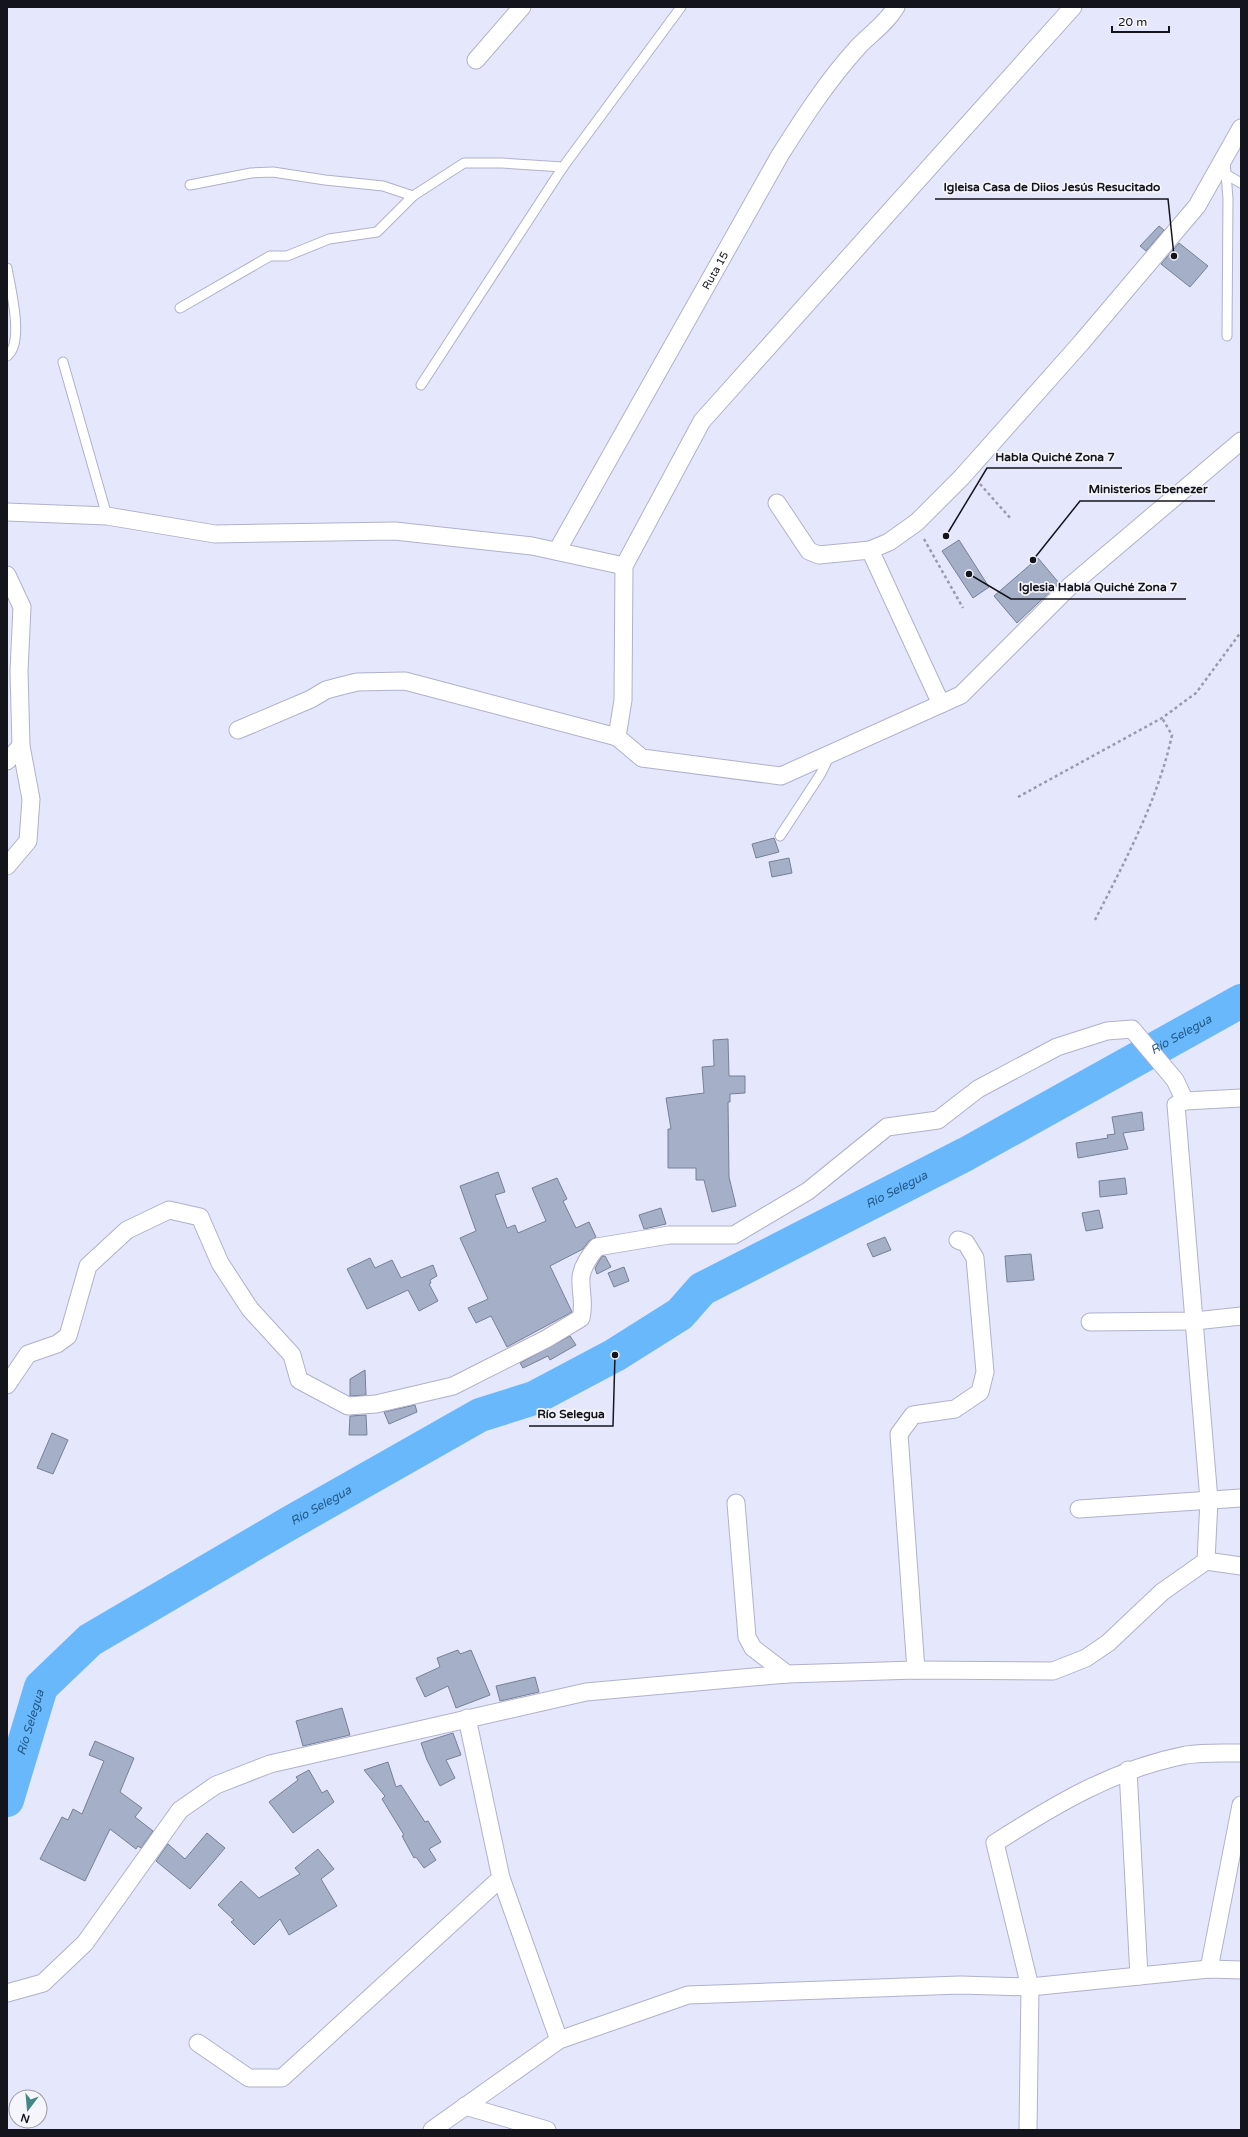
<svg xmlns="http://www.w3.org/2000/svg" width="1248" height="2137" font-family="'Varela Round',sans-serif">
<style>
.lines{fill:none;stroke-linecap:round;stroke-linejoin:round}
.river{stroke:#69b8fc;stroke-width:34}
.building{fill:#a5b0c8;stroke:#768097}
.lane-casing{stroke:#b0b1cb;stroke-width:11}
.street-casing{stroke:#b0b1cb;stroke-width:19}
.path{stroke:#999aaa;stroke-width:2.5;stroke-dasharray:3 3;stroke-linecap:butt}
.lane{stroke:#fff;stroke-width:9}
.street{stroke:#fff;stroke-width:17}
.labels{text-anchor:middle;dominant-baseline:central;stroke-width:3.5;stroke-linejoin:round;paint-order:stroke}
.street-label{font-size:11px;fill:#14141d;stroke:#f5f5fb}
.water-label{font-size:12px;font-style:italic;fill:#225a87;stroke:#f5f5fb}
.leader{fill:none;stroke:#14141d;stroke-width:1.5}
.callout-dot{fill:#14141d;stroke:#f5f5fb;stroke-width:1.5}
.callout-label{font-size:12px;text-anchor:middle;font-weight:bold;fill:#14141d;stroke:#f5f5fb;stroke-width:3.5;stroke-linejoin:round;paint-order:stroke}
</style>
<rect width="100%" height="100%" fill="#e5e7fc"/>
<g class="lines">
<!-- river -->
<path class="river" id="s1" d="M7 1800 41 1687 90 1640 288 1524 480 1415 534 1398 615 1355 680 1314 702 1289 966 1154 1241 1001"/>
</g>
<!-- building -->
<g class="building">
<polygon points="1159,226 1164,230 1146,251 1140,246"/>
<polygon points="1179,243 1208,266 1190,287 1161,264"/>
<polygon points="959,540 989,587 973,598 942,551"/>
<polygon points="1038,558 1059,583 1017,623 994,596"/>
<polygon points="774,838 779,852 756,858 752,844"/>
<polygon points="789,858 792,873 772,877 769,862"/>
<polygon points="728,1039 729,1076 745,1076 745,1093 730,1094 730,1102 728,1102 729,1177 736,1206 712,1212 704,1180 696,1180 696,1168 668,1168 668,1129 671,1129 666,1098 704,1093 702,1067 714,1066 713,1040"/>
<polygon points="1142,1112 1144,1130 1123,1133 1128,1149 1078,1158 1076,1143 1108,1138 1107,1135 1115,1134 1112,1117"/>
<polygon points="498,1172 505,1192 495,1195 507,1228 515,1225 518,1233 546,1221 532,1188 557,1178 567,1199 563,1201 576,1228 589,1222 596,1237 589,1241 583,1249 550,1266 572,1312 507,1347 491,1316 476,1323 468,1308 488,1299 460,1238 476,1231 460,1186"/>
<polygon points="1125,1178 1127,1194 1100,1197 1099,1181"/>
<polygon points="661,1208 666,1224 644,1229 639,1215"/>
<polygon points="1099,1210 1103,1228 1086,1231 1082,1213"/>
<polygon points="885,1237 891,1250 873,1257 867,1244"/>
<polygon points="1031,1254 1034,1280 1007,1282 1005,1256"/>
<polygon points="602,1256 605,1256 611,1267 597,1274 595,1268"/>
<polygon points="370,1258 375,1268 392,1260 401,1278 433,1265 437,1276 430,1280 431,1283 429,1284 438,1301 419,1311 408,1290 367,1309 347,1269"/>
<polygon points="624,1267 629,1281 614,1287 608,1273"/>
<polygon points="570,1336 576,1345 550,1360 548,1356 523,1368 520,1363"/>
<polygon points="365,1370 366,1395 350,1396 350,1379"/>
<polygon points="415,1405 417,1412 389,1424 384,1412"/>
<polygon points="366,1415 367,1435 349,1435 350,1416"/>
<polygon points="52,1433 68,1440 53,1474 37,1468"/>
<polygon points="458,1650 460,1654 471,1650 490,1695 456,1708 448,1686 425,1697 416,1678 440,1667 437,1658"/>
<polygon points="535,1677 539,1692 500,1701 496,1686"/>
<polygon points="342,1708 350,1735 303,1746 296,1721"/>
<polygon points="453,1733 461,1755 446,1760 455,1778 440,1786 427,1760 421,1743"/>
<polygon points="95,1741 134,1758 120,1792 142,1808 135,1817 153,1831 141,1848 138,1846 136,1849 110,1829 85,1881 40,1859 62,1817 68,1820 73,1809 82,1814 104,1761 89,1755"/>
<polygon points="388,1762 396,1787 401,1785 425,1822 428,1821 441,1842 429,1849 436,1860 424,1868 416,1857 414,1858 402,1836 404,1835 382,1799 385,1796 364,1770"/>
<polygon points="309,1770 322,1793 327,1790 334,1802 293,1833 269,1802 298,1780 296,1777"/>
<polygon points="207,1833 225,1848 190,1889 156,1861 168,1844 185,1859"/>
<polygon points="318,1849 334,1869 321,1879 337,1906 289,1935 280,1919 254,1945 231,1922 234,1920 218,1905 241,1881 259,1898 300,1874 295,1868"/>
</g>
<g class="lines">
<defs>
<g id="lane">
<polyline points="1225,161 1228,199 1227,336"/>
<polyline points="1227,175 1241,183"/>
<polyline points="190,185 251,173 273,172 325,180 383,186 413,196 464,163 502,163 563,167 681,7"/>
<path d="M7 268C10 287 25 343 7 356"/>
<polyline points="180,308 270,256 287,256 329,239 377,232 413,196"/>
<polyline points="63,362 107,516"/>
<polyline points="421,385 563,167"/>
<polyline points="780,836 820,775 830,755"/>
</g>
<g id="street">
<polyline points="476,60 522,7"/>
<polyline points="777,503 809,551 819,555 870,550 889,542 917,522 962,477 1081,343 1197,206 1241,128"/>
<polyline points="7,512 107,516 215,534 395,531 532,546 624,566"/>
<polyline points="870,550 941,704"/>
<path id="s2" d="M557 551 780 155C804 117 828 80 858 47 871 33 886 24 896 7"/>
<polyline points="7,575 22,607 19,671 21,746 31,799 28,841 7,866"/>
<polyline points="238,730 311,699 326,690 341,686 357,682 405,681 617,737 642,758 781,776 961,695 1070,586 1241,441"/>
<polyline points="617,737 623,700 624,566 702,421 1073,7"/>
<polyline points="7,761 21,746"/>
<polyline points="1241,1098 1185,1101 1176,1105 1209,1500 1206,1561 1241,1566"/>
<polyline points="1090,1322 1195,1321 1241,1316"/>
<path d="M7 1385 28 1354 57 1344 68 1336 88 1266 127 1230 169 1210 200 1217 220 1263 250 1309 292 1355 299 1380 348 1406 376 1404 453 1386 546 1339 581 1318C585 1303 580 1292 581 1277 582 1267 591 1254 597 1247L669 1235H734L808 1191 887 1127 938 1120 978 1089 1057 1047 1107 1031 1132 1029 1175 1080 1185 1101"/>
<polyline points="736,1503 747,1637 753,1648 787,1674"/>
<polyline points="1079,1509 1241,1498"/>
<polyline points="916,1670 899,1434 913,1415 955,1409 980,1392 985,1372 975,1258 966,1243 958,1240"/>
<polyline points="467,1718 501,1878 559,2040"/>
<polyline points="1128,1770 1139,1976"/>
<polyline points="1209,1969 1241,1805"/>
<polyline points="7,1993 43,1983 85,1943 180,1810 216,1785 270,1764 586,1692 787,1674 916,1670 1053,1671 1086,1658 1108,1643 1162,1592 1206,1561"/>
<polyline points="198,2043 249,2078 282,2078 501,1878"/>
<polyline points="465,2106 547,2130"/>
<polyline points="432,2130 559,2040 688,1995 960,1985 1030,1987 1209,1969 1241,1970"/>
<path d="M1028 2130 1030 1987 995 1843C1056 1804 1114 1769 1186 1755 1204 1752 1223 1753 1241 1753"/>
</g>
</defs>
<!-- lane casing -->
<use href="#lane" class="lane-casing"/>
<!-- street casing -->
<use href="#street" class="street-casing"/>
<!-- path -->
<g class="path">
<polyline points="980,484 1011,519"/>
<polyline points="924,539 963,608"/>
<polyline points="1018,797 1162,718 1196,693 1241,632"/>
<path d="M1095 920C1125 861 1158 800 1172 735L1162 718"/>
</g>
<!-- lane -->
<use href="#lane" class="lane"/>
<!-- street -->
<use href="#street" class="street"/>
</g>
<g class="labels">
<!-- street labels -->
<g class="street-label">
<text stroke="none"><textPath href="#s2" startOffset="322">Ruta 15</textPath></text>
</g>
<!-- water labels -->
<g class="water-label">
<text stroke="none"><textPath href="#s1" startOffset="1437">Río Selegua</textPath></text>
<text stroke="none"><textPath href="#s1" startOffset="1113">Río Selegua</textPath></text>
<text stroke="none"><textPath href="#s1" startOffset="453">Río Selegua</textPath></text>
<text stroke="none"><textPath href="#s1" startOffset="81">Río Selegua</textPath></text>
</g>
</g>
<!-- callouts -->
<path class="leader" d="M1174 256L1168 199H935M946 536L987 468H1122M1033 560L1080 501H1215M969 574L1011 599H1186M615 1355L613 1426H529"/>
<g class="callout-dot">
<circle cx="1174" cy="256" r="4"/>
<circle cx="946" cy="536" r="4"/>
<circle cx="1033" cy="560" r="4"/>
<circle cx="969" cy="574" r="4"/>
<circle cx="615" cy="1355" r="4"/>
</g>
<g class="callout-label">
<text x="1052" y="191">Igleisa Casa de Diios Jesús Resucitado</text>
<text x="1055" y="461">Habla Quiché Zona 7</text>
<text x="1148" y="493">Ministerios Ebenezer</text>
<text x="1098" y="591">Iglesia Habla Quiché Zona 7</text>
<text x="571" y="1418">Río Selegua</text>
</g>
<!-- border -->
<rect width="1248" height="2137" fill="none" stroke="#14141d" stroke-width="16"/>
<!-- north arrow -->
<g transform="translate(28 2109) rotate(196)"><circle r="19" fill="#f5f5fb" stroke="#9b9ba2"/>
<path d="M0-3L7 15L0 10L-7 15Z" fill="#408885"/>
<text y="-6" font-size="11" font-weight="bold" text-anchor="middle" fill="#14141d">N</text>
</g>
<!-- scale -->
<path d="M1112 26v6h57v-6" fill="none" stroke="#14141d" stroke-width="2"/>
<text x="1118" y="26" font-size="12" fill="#14141d" stroke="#f5f5fb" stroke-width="3" paint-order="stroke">20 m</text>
</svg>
